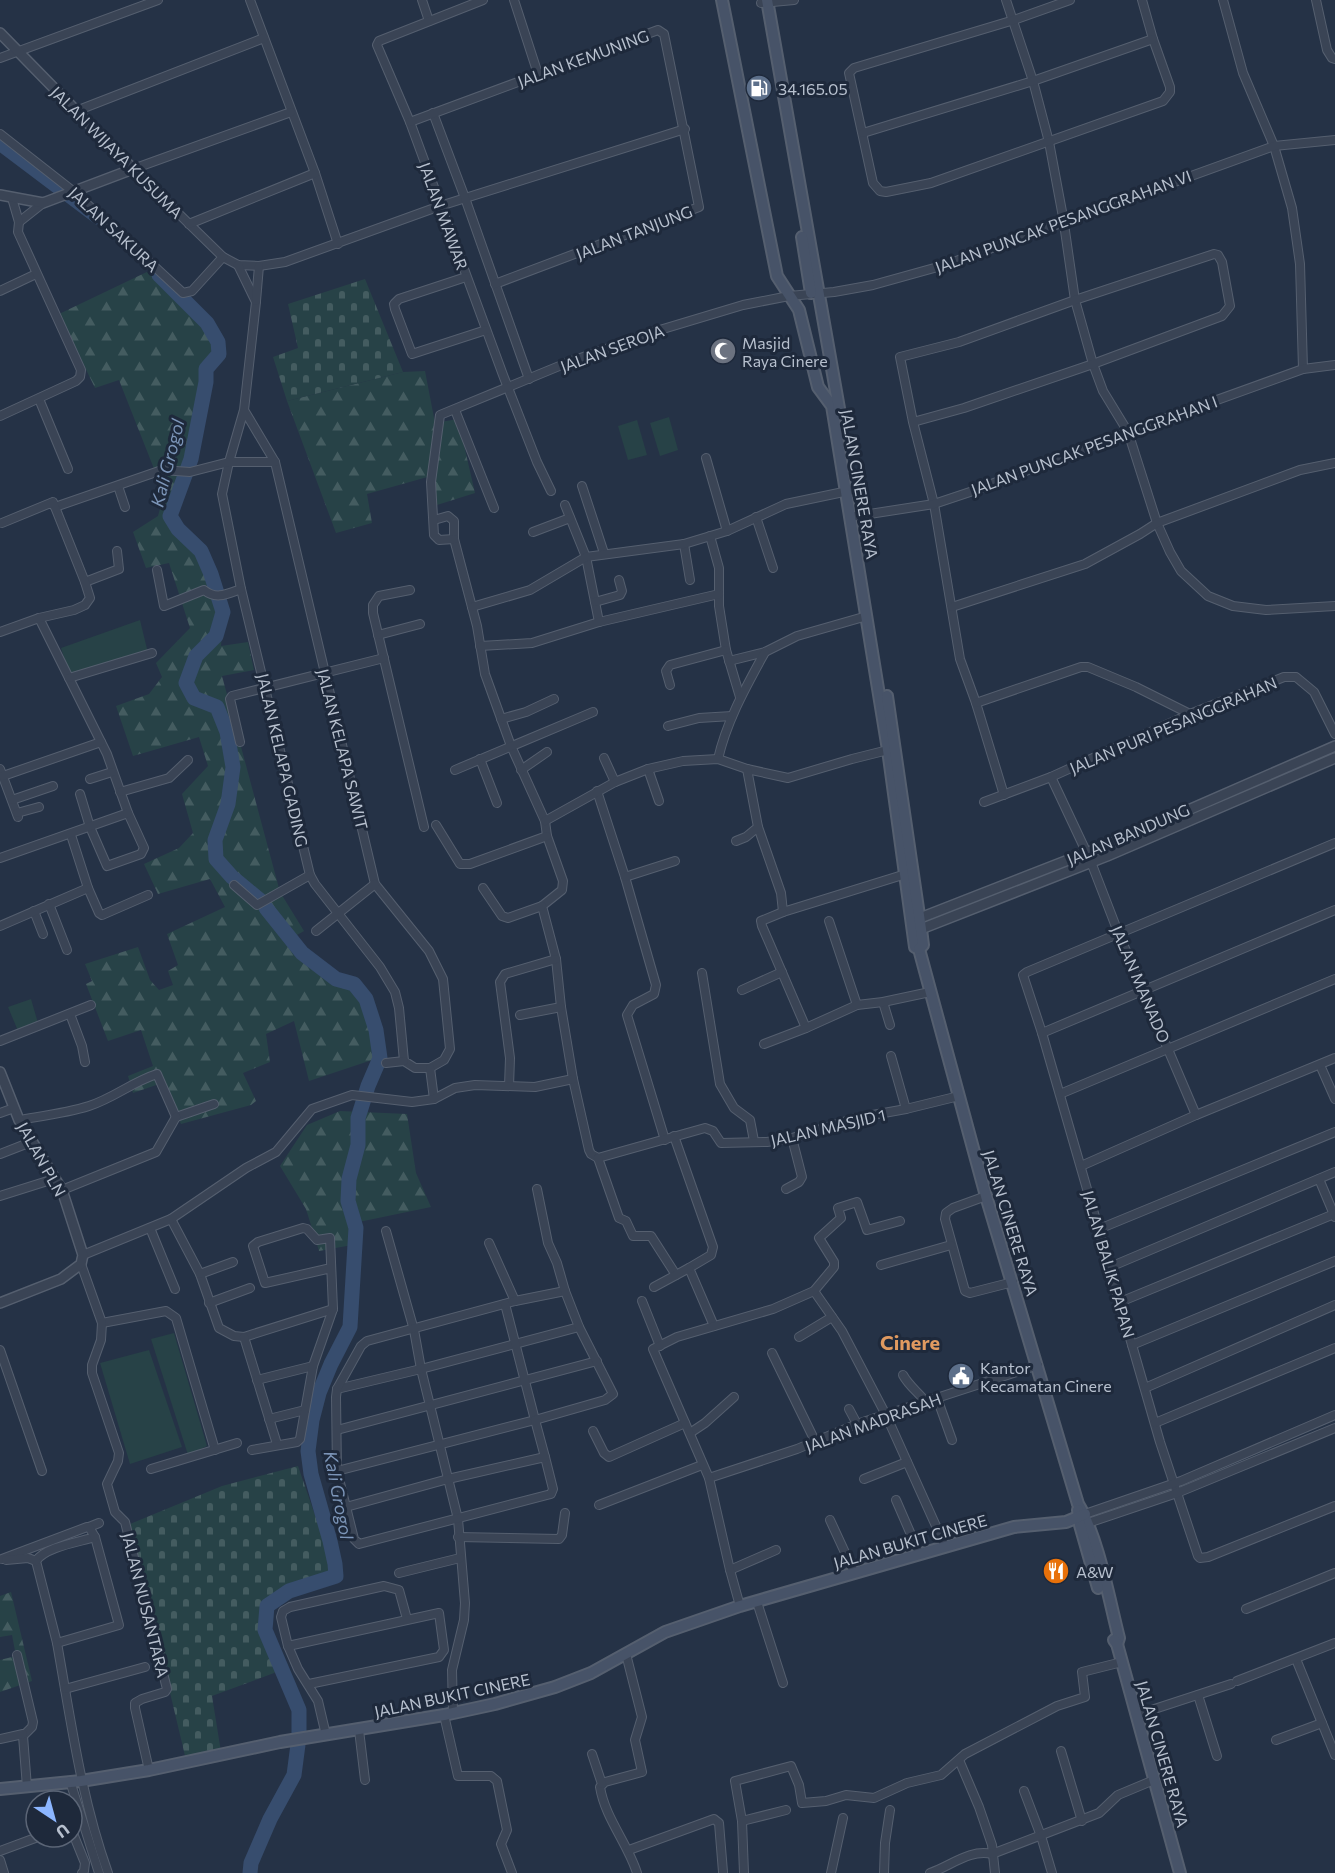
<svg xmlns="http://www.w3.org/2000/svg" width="1335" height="1873" font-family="Commissioner,sans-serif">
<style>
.grass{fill:#274247}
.forest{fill:url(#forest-firs)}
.cemetery{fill:url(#cemetery-stones)}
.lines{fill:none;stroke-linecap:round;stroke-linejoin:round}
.river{stroke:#374d6e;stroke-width:15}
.minor-casing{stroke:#555f6f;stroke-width:10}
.tertiary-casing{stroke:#555f6f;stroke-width:12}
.secondary-casing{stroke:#555f6f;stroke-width:14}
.minor{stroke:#3a4455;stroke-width:8}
.tertiary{stroke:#3a4455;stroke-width:9}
.secondary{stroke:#475368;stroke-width:10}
.labels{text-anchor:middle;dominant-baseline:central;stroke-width:6;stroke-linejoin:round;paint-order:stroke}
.street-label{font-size:16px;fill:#b7c0ce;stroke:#1e293b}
.poi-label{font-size:16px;fill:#b7c0ce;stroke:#1e293b;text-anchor:start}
.water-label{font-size:18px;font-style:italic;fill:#7c95b8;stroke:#1e293b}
.quarter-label{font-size:20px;font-weight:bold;fill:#e09a60;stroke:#1e293b}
</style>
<defs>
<pattern id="forest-firs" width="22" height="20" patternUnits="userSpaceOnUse" patternTransform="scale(1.5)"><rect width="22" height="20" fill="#274247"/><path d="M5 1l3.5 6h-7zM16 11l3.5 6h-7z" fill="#445c60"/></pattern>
<pattern id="cemetery-stones" width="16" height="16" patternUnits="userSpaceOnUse" patternTransform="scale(1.5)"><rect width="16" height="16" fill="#274247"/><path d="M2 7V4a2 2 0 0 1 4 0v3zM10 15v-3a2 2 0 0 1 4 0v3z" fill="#445c60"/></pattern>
</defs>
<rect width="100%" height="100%" fill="#253246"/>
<!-- grass -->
<g class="grass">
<polygon points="669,417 678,450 660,456 650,423"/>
<polygon points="637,420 647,455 628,460 618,426"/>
<polygon points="140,620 148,653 71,680 61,648"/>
<polygon points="31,999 38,1023 18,1031 8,1007"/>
<polygon points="174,1333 207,1446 188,1455 151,1339"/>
<polygon points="149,1350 182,1447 130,1464 100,1363"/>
</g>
<!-- forest -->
<g class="forest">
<polygon points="151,270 221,348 206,370 174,519 192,535 223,621 221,646 248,642 254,670 222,676 280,892 304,931 288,940 309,963 354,990 366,1013 378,1058 309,1081 294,1021 266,1034 270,1062 243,1073 256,1101 251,1105 181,1124 162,1083 133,1093 128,1076 153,1066 141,1030 108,1041 86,984 92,981 85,964 138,947 150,980 159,990 173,985 168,971 178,965 167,934 225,907 210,879 158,894 144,864 179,848 193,833 182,794 208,766 199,737 133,756 116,706 149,694 162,677 156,663 190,628 169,563 146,568 133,532 158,516 164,494 119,380 95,388 59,314"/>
<polygon points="425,371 435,423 458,419 475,493 437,505 431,476 367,494 372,523 336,533 287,401 403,372"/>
<polygon points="340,1111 407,1114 416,1173 431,1207 354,1223 352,1245 319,1251 306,1209 280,1166 307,1125"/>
<polygon points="11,1592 32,1681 0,1692 0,1660 16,1656 12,1635 0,1637 0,1596"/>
</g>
<!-- cemetery -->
<g class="cemetery">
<polygon points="365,279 403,372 287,401 273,357 298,348 288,304"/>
<polygon points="298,1466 336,1576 289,1591 267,1606 265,1630 282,1670 212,1696 221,1752 186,1760 130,1524 222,1486"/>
</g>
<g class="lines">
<!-- river -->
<g class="river">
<polyline points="0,143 98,217"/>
<polyline points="159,275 207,323 218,342 219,354 206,369 206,382 191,459 170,516 178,529 201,551 211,574 223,612 216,636 196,656 186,683 194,698 217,707 227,732 233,767 228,804 215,840 216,859 232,877 261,901"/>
<polyline points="250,1873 251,1863 270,1819 294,1775 299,1737 299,1710 265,1630 267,1606 289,1591 336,1576 335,1564 330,1541 311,1474 308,1451 312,1420 319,1393 331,1364 350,1327 356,1228 348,1201 349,1179 358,1145 358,1118 368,1086 380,1058 376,1030 366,999 354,984 336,979 302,953 266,908"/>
</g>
<defs>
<g id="minor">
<polyline points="250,0 315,173 338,244"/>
<polyline points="422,0 429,21"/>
<polyline points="483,0 379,41 377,45 410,122 503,375 537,462 551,491"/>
<polyline points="514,0 538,74"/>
<polyline points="1006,0 1033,81 1049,142 1063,217 1075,300 1093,364 1103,391 1128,432 1157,523 1170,552 1181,571 1208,596 1233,606 1266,610 1335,606"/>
<polyline points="1070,0 1014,20 854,68 849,73 873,183 880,191 886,192 931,183 1163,101 1170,92 1170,87 1153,39 1142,0"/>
<polyline points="1223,0 1243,73 1274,146 1292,208 1300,264 1303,369"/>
<polyline points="1316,0 1327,50 1332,58 1335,59"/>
<polyline points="761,3 794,0"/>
<polyline points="0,58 158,0"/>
<polyline points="76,111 264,38"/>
<polyline points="291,112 133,169 223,257 238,265 259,266 285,262 440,206 685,129"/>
<polyline points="433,113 465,198 529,379"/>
<polyline points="410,122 658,30 664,34 699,207 495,284"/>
<polyline points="863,133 1033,81 1153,39"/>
<polyline points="0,134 74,192 183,293 192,291 223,257"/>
<polyline points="19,222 43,203"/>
<polyline points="189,224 315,173"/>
<polyline points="238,265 256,302 244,410 229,462 222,494 241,589 310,875 315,884 380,967 395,992 399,1008 404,1061 415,1068 430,1068 444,1060 450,1049 443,979 429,951 375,884 275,462 244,410"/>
<polyline points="466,277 399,299 394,304 395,309 412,354 486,330"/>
<polyline points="0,291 36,274"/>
<polyline points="256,301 259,266"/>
<polyline points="39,399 68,469"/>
<polyline points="455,410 494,508"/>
<polyline points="0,416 76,381 80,377 81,370 18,232 19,222 12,198"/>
<polyline points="913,422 964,408 1093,364 1222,316 1230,306 1222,262 1218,255 1214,254 1075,300 959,342 900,357 913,422 934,504 960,659 976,703 1004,795"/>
<polyline points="706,458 727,531"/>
<polyline points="118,486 125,507"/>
<polyline points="582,486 604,553"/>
<polyline points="565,505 586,557 599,622"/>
<polyline points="55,507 162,470 190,472 229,462 275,462"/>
<polyline points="756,517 773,568"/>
<polyline points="850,517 934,504 973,491 1128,432 1303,369 1335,365"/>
<polyline points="434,520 448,516 454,521 454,539 477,626 485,674 511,746 545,821 547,836 563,881 562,890 542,906 556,959 561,1007 573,1079 589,1150 591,1154 598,1158"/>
<polyline points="533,532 570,518"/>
<polyline points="710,536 719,568 719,606 726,650 740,697"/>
<polyline points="454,539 439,540 434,535 431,482 440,415 569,362 663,329 743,305 789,296 834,292 873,285 945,265 1274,146 1335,140"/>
<polyline points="684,544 690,580"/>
<path d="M157 570 164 606 204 590C216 600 227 594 241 589"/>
<polyline points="85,582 119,569 117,551"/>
<polyline points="410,590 379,596 373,605 373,613 424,827"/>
<polyline points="595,602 620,595 622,591 619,580"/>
<polyline points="472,607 530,590 586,557 684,544 727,531 786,504 853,490"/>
<polyline points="952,607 1085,564 1140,534 1157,523 1300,470 1335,463"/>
<polyline points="39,618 107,754 128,813 144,848 141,854 107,866 90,827 80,794"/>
<polyline points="0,632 39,618 74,610 85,605 90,598 85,582 53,502 2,523"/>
<polyline points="378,635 420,624"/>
<polyline points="480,646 532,643 599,622 719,594"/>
<polyline points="729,661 765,652 797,636 867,616"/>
<polyline points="69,678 152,653"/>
<polyline points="670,685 666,671 670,665 726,650"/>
<polyline points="976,703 1081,667 1088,667 1136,687 1190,714"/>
<polyline points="501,719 526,712 554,699"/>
<polyline points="668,726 699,718 732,716"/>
<polyline points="240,742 230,699 232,696 384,658"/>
<polyline points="604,758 615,782"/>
<polyline points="480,759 497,803"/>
<path d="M718 759C727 720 746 687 765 652"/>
<polyline points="0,769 18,817"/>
<polyline points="648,769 659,801"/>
<polyline points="455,770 593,712"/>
<polyline points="521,770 547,752"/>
<polyline points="3,776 101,742"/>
<polyline points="1051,777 1091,862 1118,932 1196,1115"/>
<polyline points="90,779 112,772"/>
<polyline points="597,791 625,877 656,985 654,994 633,1005 627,1015 665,1140"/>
<polyline points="120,792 169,778 188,760"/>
<polyline points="12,800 53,786"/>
<polyline points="984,802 1051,777 1190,714 1284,677 1296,677 1314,692 1335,734"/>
<polyline points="17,813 39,807"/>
<polyline points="545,821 615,782 648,769 683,761 718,759 747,769 788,778 852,759 892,749"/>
<polyline points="436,825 460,864 470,864 547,836"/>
<polyline points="758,827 781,893 783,912 909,873"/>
<polyline points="71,835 88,888 99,913 102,915 148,895"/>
<polyline points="736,841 746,837 758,827 747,769"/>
<polyline points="1335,843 1027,972 1023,975 1042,1033 1160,1442 1198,1556 1200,1558 1208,1557 1335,1506"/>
<polyline points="0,858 128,813"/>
<polyline points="625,877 675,861"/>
<polyline points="234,885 257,905 310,875"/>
<polyline points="483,888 502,916 508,918 542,906"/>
<polyline points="49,904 67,950"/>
<polyline points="34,911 43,934"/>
<polyline points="783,912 761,921 762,926 806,1028"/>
<polyline points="829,921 857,1005"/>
<polyline points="0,926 88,888"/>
<polyline points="316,931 375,884"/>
<polyline points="702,973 720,1084 734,1108 750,1120 754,1141"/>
<polyline points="742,990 782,972"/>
<polyline points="883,1002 890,1025"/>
<polyline points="70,1014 82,1046 85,1062"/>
<polyline points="520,1015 561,1007"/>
<polyline points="1042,1033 1335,910"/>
<polyline points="0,1041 91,1005"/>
<polyline points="764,1044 806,1028 857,1005 883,1002 930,992"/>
<polyline points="891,1056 906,1109"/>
<polyline points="386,1063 404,1061"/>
<polyline points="1320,1065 1335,1099"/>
<polyline points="430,1068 434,1099"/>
<polyline points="509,1086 510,1058 500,982 505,974 556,959"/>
<polyline points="1060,1094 1335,979"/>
<polyline points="0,1113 14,1108"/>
<polyline points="176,1117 214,1104"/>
<path d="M19 1120C42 1116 67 1113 89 1106 114 1098 132 1082 157 1074L176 1117"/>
<polyline points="674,1136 713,1247 711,1255 689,1268 714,1326"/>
<polyline points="0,1154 31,1142"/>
<polyline points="598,1158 705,1128 713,1131 721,1143 767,1142 792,1138 856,1118 906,1109 959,1096"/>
<polyline points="598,1158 619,1218 626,1221 633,1236 651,1236 676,1275"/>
<polyline points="1081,1166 1196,1115 1335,1058"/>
<polyline points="1319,1179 1335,1217"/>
<polyline points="786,1189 799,1182 802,1177 792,1138"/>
<polyline points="62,1190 156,1152 176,1117"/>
<polyline points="0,1196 54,1179"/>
<polyline points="986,1196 953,1208 946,1213 945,1219 965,1291 970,1293 1013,1282"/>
<polyline points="171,1219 200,1274 219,1328 234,1336 244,1337 333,1309"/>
<polyline points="150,1228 175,1289"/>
<polyline points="1099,1229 1335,1132"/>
<polyline points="386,1231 414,1330 421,1369 458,1519 465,1603 464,1620 452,1670 453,1713"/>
<polyline points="489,1243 515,1301"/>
<polyline points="83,1255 171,1219 246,1168 276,1152 312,1109 352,1095 412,1102 434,1099 455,1088 475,1085 535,1087 573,1079"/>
<polyline points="81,1264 102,1323 166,1311 176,1318 215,1450"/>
<polyline points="881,1265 951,1245"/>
<polyline points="1110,1267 1335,1172"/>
<polyline points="200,1274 233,1262"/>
<polyline points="654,1287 689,1268"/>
<polyline points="814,1291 842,1331 886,1415 945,1546"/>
<polyline points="642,1301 660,1346"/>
<polyline points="1120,1302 1334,1214"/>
<polyline points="209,1303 250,1288"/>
<polyline points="102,1323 101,1340 92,1365 92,1373 119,1453 118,1461 107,1484 115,1512 125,1522 167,1689 165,1692 142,1699 135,1703 135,1708 149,1770"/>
<polyline points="244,1337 277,1444"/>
<polyline points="799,1337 832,1317"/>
<polyline points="1132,1345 1335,1261"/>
<polyline points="0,1350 42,1471"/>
<polyline points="772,1353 815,1441"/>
<path d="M903 1375C909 1386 918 1392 926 1402"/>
<polyline points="257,1380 313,1366"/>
<polyline points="1145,1388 1335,1305"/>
<polyline points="337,1389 421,1369 579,1327"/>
<polyline points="937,1398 952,1440"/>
<polyline points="849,1409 857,1424"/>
<polyline points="269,1419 305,1410"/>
<polyline points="1155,1423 1335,1348"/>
<polyline points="337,1430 597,1361"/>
<polyline points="593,1431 604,1453 609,1457 685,1423"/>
<polyline points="690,1433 705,1423 734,1397"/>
<polyline points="252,1450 297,1442 300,1439 313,1366 333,1309 330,1238 317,1240 307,1229 303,1228 258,1242 253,1246 265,1283 331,1268"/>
<polyline points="545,1457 553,1489 551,1494 359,1544 354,1539 337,1471 336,1397 337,1389 361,1346 367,1341 515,1301 565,1291"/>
<polyline points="151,1469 237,1443"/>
<polyline points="337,1471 535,1420 505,1304"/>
<polyline points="709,1478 797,1449 857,1424 1038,1365"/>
<polyline points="864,1479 907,1462"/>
<polyline points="896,1500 919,1553"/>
<polyline points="599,1505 702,1465"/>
<polyline points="346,1507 448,1479 545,1457 535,1420 605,1400 613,1394 579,1327 565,1291 557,1263 548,1243 537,1189"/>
<polyline points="1085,1514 1181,1481 1335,1415"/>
<polyline points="830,1520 854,1572"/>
<polyline points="1088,1523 1177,1493 1335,1428"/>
<polyline points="89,1527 99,1523"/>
<path d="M95 1537 119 1625 57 1643 36 1561C45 1547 79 1542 95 1537Z"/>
<polyline points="458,1537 559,1539 562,1535 565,1513"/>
<polyline points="2,1559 87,1527 89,1527 95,1537"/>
<polyline points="6,1560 28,1558 36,1561"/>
<polyline points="730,1570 776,1550"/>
<polyline points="399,1573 460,1558"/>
<polyline points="757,1602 783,1683"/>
<polyline points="740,1606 730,1570 709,1478 653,1349 677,1337 773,1309 814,1291 834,1267 834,1262 819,1238 841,1218 838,1208 857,1202 867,1230 900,1221"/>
<polyline points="1246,1609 1335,1573"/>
<path d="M57 1643C71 1721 81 1798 108 1873"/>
<polyline points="288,1646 281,1617 283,1611 290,1607 384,1586 399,1590 407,1619"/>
<path d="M626 1654 642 1717 635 1740 642 1772 605 1782 600 1787C605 1818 628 1844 637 1873"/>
<polyline points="17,1655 33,1722 32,1727 23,1736 27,1787"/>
<polyline points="1296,1659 1335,1755"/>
<polyline points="1237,1681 1335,1643"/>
<polyline points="309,1684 439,1657 444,1650 439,1613 288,1646 298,1669 318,1701 326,1735"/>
<polyline points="65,1689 145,1667"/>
<polyline points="1198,1695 1217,1756"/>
<polyline points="444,1715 458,1776 491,1776 497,1781 507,1830 501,1844 512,1873"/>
<polyline points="1136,1715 1231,1684"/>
<polyline points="359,1730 365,1780"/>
<polyline points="0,1739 23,1734"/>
<polyline points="1276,1740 1322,1723"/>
<polyline points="1061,1751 1082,1821"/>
<polyline points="592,1754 602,1784"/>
<polyline points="959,1760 979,1807 992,1845 995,1873"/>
<polyline points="70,1781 99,1873"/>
<polyline points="1024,1791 1041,1836 1052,1873"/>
<polyline points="742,1821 735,1781 791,1766 799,1785 802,1803 826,1801 846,1795 874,1798 907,1783 941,1775 965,1754 1057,1706 1085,1697 1082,1672 1122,1662"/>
<polyline points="72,1831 85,1863 84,1871 82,1873"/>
<polyline points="629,1850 714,1819 719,1823 723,1872"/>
<polyline points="0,1851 38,1837"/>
<polyline points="0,1860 4,1873"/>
<polyline points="744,1873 742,1821 786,1810"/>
<polyline points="831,1873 843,1818"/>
<polyline points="884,1873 885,1843 890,1810"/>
<path d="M930 1873C951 1866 969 1849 992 1854L1099 1813 1118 1795 1154 1780"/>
</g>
<g id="tertiary">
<polyline points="0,33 133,169 43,203 0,195"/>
<polyline points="920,918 1122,839 1335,746"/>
<polyline points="921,929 1107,856 1335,758"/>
<polyline points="0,1072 19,1120 62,1190 83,1255 81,1264 61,1279 0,1303"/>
</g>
<g id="secondary">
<path d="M722 0 777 276 799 310 818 387 832 406 888 750 915 947 919 949 986 1196 1078 1504C1098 1537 1109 1599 1119 1638L1117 1644"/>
<polyline points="767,0 840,414"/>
<polyline points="802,237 811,293"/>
<polyline points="887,696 921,929 923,945 919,949"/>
<polyline points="1078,1510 1080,1525 1098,1588"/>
<polyline points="1114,1640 1117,1644 1180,1873"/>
<polyline points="0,1789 81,1781 149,1770 280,1742 444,1715 495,1704 555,1687 591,1673 665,1632 740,1606 1014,1527 1066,1522 1085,1514"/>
</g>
</defs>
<!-- minor casing -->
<use href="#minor" class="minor-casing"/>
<!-- tertiary casing -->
<use href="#tertiary" class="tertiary-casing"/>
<!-- secondary casing -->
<use href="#secondary" class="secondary-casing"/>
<!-- minor -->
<use href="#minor" class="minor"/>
<!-- tertiary -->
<use href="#tertiary" class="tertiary"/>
<!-- secondary -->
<use href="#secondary" class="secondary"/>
</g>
<!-- icons -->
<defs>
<symbol id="fuel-disc" viewBox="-11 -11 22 22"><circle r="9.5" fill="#5c6f8a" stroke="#1e293b"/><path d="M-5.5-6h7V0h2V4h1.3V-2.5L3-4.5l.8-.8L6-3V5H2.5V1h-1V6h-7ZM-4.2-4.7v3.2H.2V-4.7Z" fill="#fff"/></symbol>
<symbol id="mosque-disc" viewBox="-11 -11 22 22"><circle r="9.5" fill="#6b7280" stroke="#1e293b"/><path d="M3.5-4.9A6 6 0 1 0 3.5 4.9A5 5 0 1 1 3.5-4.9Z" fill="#fff"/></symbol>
<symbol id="civic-disc" viewBox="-11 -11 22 22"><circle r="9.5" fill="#5c6f8a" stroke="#1e293b"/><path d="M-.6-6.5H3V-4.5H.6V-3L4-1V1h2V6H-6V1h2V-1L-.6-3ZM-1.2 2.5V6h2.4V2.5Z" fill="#fff"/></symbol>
<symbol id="restaurant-disc" viewBox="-11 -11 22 22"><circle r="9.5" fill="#e8710a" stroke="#1e293b"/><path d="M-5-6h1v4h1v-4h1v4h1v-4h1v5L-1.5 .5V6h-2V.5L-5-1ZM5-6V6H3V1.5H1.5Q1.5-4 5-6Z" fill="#fff"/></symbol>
</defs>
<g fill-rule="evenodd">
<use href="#fuel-disc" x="744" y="73" width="30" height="30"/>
<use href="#mosque-disc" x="708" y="336" width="30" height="30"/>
<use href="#civic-disc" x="946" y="1361" width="30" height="30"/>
<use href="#restaurant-disc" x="1041" y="1556" width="30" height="30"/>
</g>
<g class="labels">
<!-- street labels -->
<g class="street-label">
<text transform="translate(583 58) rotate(-20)">JALAN KEMUNING</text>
<text transform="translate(117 152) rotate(45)">JALAN WIJAYA KUSUMA</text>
<text transform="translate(444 216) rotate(70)">JALAN MAWAR</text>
<text transform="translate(1063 221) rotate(-20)">JALAN PUNCAK PESANGGRAHAN VI</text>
<text transform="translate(114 229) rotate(43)">JALAN SAKURA</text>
<text transform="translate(634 232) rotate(-21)">JALAN TANJUNG</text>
<text transform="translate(612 348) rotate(-20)">JALAN SEROJA</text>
<text transform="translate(1094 445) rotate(-20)">JALAN PUNCAK PESANGGRAHAN I</text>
<text transform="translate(860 484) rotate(80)">JALAN CINERE RAYA</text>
<text transform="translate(1173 725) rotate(-23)">JALAN PURI PESANGGRAHAN</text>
<text transform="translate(343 749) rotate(76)">JALAN KELAPA SAWIT</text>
<text transform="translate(283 760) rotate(77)">JALAN KELAPA GADING</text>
<text transform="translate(1128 834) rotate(-23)">JALAN BANDUNG</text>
<text transform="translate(1141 984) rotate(67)">JALAN MANADO</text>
<text transform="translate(828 1127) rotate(-13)">JALAN MASJID 1</text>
<text transform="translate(42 1159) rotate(61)">JALAN PLN</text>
<text transform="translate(1011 1223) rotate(73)">JALAN CINERE RAYA</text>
<text transform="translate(1109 1264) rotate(74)">JALAN BALIK PAPAN</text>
<text transform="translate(873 1422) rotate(-20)">JALAN MADRASAH</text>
<text transform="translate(910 1541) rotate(-16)">JALAN BUKIT CINERE</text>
<text transform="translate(146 1605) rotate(76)">JALAN NUSANTARA</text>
<text transform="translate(452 1695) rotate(-12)">JALAN BUKIT CINERE</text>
<text transform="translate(1163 1754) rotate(74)">JALAN CINERE RAYA</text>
</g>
<!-- poi labels -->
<g class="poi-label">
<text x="778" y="88">34.165.05</text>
<text x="742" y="342">Masjid<tspan x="742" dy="18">Raya Cinere</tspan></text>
<text x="980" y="1367">Kantor<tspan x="980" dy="18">Kecamatan Cinere</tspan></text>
<text x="1076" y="1571">A&amp;W</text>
</g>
<!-- water labels -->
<g class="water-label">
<text transform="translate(167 463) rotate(-76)">Kali Grogol</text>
<text transform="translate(339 1495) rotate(79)">Kali Grogol</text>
</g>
<!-- quarter labels -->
<g class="quarter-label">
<text x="910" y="1342">Cinere</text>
</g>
</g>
<!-- north arrow -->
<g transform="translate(54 1819) rotate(144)"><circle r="28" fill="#1e293b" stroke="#5b6576" stroke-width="1.5"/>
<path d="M0-4.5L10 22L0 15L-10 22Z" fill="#8cb6ff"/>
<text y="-9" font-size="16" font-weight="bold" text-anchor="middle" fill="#b7c0ce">U</text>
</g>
</svg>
